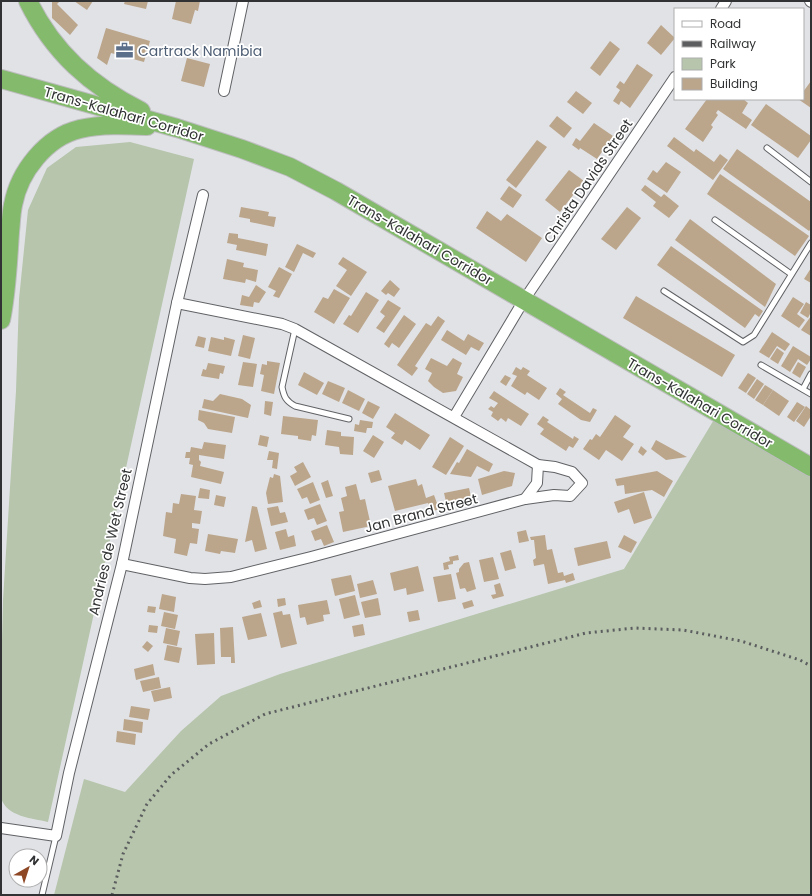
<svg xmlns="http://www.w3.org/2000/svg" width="812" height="896" font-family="Poppins,sans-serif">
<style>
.green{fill:#b6c5ac}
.building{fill:#bba68c}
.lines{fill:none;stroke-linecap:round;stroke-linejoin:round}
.lane-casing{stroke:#606265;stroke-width:7}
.street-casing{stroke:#606265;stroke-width:12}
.highway-casing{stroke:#bdbdbe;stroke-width:20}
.lane{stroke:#fff;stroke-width:5}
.street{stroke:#fff;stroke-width:10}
.highway{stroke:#83ba6c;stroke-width:18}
.rail{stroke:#5c5d5f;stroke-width:3;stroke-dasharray:2 4;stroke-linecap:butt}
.labels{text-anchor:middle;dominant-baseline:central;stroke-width:3.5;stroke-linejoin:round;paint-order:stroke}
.service-label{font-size:14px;fill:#4e5e75;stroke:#fff;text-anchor:start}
.street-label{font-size:14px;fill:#313233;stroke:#fff}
</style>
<rect width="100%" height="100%" fill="#e1e2e6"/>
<!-- green -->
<g class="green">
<path d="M130 142 194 159 48 822C32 818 7 817 1 798V683L3 600 16 391 19 299 28 210 47 168 76 147Z"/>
<polygon points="718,413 811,469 811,895 54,895 84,779 125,792 181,731 221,696 280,674 624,569"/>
</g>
<!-- building -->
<g class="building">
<polygon points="52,1 60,1 57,4 78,25 70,35 52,18"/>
<polygon points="74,1 93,1 87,10"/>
<polygon points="125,1 148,1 146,9 124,4"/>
<polygon points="176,1 200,1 198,11 195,10 191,24 172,19"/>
<polygon points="661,25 675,38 661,55 647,43"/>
<polygon points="106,28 150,41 144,62 111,53 107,65 97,58"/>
<polygon points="610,41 620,49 600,76 590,68"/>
<polygon points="187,58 210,64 204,87 181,81"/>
<polygon points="637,64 653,75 630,108 621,101 619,105 613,101 620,90 616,87 620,81 624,84"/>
<polygon points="811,81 811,108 798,99 803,99 803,92"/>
<polygon points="576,91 592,103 583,114 567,102"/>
<polygon points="707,99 724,99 725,100 726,99 743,99 748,103 742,113 752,120 746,129 718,110 716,113 718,115 711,125 713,127 703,142 685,129"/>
<polygon points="766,104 811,136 811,140 798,158 751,125"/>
<polygon points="557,116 572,128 564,138 549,126"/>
<polygon points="594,123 613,136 597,159 580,148 579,150 572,145 576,138 580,141"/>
<polygon points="674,137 694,152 696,149 714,162 720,154 728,160 713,180 667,146"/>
<polygon points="537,140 547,147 516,188 506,180"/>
<polygon points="737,149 811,202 811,229 809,231 723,169"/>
<polygon points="666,162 681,172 667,193 647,179 653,170 657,173"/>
<polygon points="569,170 584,181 560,212 545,200"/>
<polygon points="720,174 809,236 795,256 707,194"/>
<polygon points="645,185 661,197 664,194 679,206 669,218 653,206 656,202 641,190"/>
<polygon points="509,186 522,195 513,208 500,199"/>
<polygon points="241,207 269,212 268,216 276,217 274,227 250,222 250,219 239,217"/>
<polygon points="627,207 641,218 616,250 601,239"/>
<polygon points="487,211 501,221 507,214 542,238 526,262 476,228"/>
<polygon points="690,219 776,284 765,307 675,240"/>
<polygon points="229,233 238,234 238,238 268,244 266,256 236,250 237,245 227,243"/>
<polygon points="297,244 316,253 313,258 303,253 294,272 285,267"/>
<polygon points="671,246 763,311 759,317 755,314 745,328 657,265"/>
<polygon points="343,257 367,272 351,296 336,286 347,270 338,264"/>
<polygon points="227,259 244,263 243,267 258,270 256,282 246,279 245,283 223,279"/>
<polygon points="279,267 292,274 279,298 273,296 276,291 268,287"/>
<polygon points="811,268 811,283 804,279"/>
<polygon points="390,280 400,289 394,297 388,293 386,295 381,291"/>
<polygon points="256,285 266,292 259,303 254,302 253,307 240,305 242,295 249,297"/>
<polygon points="334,289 350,298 334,324 314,312 323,297 328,299"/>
<polygon points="366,292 379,300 358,333 343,324 349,315 351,316"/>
<polygon points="636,296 735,355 722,377 623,318"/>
<polygon points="793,297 804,304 797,314 805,320 799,328 781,316"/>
<polygon points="388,300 401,308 384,333 376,328 385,316 380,312"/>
<polygon points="806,302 811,305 811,312 808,318 800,313"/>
<polygon points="404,315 416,324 399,348 392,343 389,348 384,344"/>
<polygon points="438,316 445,321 415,366 418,368 412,376 397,365 426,323 431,326"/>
<polygon points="811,316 811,336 801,330"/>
<polygon points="447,330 464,341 468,334 484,343 479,351 471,347 466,355 441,340"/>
<polygon points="772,332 790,344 785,351 777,346 769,358 759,352"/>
<polygon points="243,335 255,338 250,359 238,356"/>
<polygon points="198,336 206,338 204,348 195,346"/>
<polygon points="211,337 224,340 224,337 235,340 231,356 208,351"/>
<polygon points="793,346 811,357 811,359 807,365 798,359 790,372 781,366"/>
<polygon points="777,348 784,353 778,364 770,359"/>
<polygon points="431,358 447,366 453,358 462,363 457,374 463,377 456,391 443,393 434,387 428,381 432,373 425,369"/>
<polygon points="267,361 280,363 274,394 261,391 264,375 260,374 262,364 267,365"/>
<polygon points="243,362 257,364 253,387 238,385"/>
<polygon points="798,362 806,367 800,378 792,373"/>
<polygon points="208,363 225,366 223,374 220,373 219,379 201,376 203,369 206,370"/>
<polygon points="516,367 521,370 523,367 530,371 527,375 547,388 539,400 527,392 525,395 511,386 517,376 512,374"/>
<polygon points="304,372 324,383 317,395 298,385"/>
<polygon points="748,373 756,378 746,393 738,388"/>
<polygon points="505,375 511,378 506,386 500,382"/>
<polygon points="757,379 764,384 754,399 747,394"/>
<polygon points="328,381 345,388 339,402 322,394"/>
<polygon points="765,385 773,390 763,405 755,400"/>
<polygon points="560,388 566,392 563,395 590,413 593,408 597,410 590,422 581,420 558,404 562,399 556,394"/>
<polygon points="348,390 365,399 359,411 342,403"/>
<polygon points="773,390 789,401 779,416 763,405"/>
<polygon points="494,391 529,414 521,426 508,418 506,422 501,418 498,421 491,416 493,412 488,409 491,406 494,408 498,403 489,398"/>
<polygon points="220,394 242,399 251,405 248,418 202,408 204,399 213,401"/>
<polygon points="265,401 273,402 271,416 264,414"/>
<polygon points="368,401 380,407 373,419 362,413"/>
<polygon points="797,402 805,407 794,422 787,417"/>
<polygon points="806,406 811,410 811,416 804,427 796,421"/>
<polygon points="199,410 235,417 232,433 208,429 204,423 198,420"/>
<polygon points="395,413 430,435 420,450 405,440 402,445 391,438 395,433 386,427"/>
<polygon points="615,415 631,426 623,437 634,444 622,461 606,450 599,460 583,449 590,439 592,440 596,434 600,437"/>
<polygon points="283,416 318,420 316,436 312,435 311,441 298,439 298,436 281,434"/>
<polygon points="543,416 549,420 547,422 573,439 574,436 579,439 573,448 569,446 566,451 540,434 544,429 537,424"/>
<polygon points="360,420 373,422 372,428 367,428 366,433 354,431 355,424 359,425"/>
<polygon points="327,430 341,432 341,436 354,437 353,455 340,454 339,447 325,445"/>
<polygon points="260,435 269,437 267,447 258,445"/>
<polygon points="373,435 384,442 374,458 363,451"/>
<polygon points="450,437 464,446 446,475 432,467"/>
<polygon points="656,440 687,457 666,460 651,449"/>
<polygon points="204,442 226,445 224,459 199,455 199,460 201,462 200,466 224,472 221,484 191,477 193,465 189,464 190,458 185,458 186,452 190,452 191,447 202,449"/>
<polygon points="641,446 647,451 643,456 638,452"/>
<polygon points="467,449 493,464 489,472 477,466 471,477 450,474 457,462 459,463"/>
<polygon points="269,451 279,453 277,469 272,468 273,460 267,460"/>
<polygon points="303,462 311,477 295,486 290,476 297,472 294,467"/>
<polygon points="379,470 382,480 371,483 368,473"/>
<polygon points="504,471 515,473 512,486 482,495 478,479"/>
<polygon points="657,471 673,481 664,497 652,490 625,494 624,485 617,486 615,479"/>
<polygon points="274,474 280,476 283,502 268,504 266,493 270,477 273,478"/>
<polygon points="416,479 418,486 422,484 426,498 434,495 439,509 431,512 428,503 395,511 388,486"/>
<polygon points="328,480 333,496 326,498 321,483"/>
<polygon points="313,482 320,500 310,504 307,497 302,499 297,489"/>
<polygon points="356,484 360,500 365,499 371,526 343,532 339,512 344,511 341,498 347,496 345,487"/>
<polygon points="200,488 210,490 209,499 198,498"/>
<polygon points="469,488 472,501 447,506 444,493"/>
<polygon points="644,492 652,518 634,524 629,509 618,513 614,502"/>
<polygon points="181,494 196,496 194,510 202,511 200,524 192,523 192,528 199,529 197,544 190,543 187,556 174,553 176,539 163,536 166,512 172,513 173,503 179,504"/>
<polygon points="216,495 226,497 224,507 214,505"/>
<polygon points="320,504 327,521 317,525 314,518 308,520 304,510"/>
<polygon points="252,506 257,507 267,549 255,552 252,540 245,542"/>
<polygon points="278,506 280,513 285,512 288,522 271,526 267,508"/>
<polygon points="327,525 334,542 324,546 321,539 315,541 311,531"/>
<polygon points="286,529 288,537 294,535 296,546 280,550 275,532"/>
<polygon points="526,530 529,541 519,543 517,532"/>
<polygon points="208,534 238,539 235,553 221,551 220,554 205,551"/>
<polygon points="545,535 547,550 552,549 558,573 563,572 564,576 573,573 575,580 566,583 565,580 548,584 544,564 534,566 533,560 536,558 534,540 531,540 530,537"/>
<polygon points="624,535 637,542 631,553 618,547"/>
<polygon points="607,541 611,558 578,566 574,548"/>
<polygon points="511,550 516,568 505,571 500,553"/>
<polygon points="458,555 459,560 453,561 453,564 448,565 449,569 444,570 443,563 450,561 449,557"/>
<polygon points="493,557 499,579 484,582 479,560"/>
<polygon points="469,562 476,589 467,592 465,588 460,589 456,573 459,572 459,569 464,563"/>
<polygon points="418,566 424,591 407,595 406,588 394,591 390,573"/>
<polygon points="451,574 456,599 438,602 433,577"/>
<polygon points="351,575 355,591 335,596 331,579"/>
<polygon points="373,580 377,594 360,598 357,584"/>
<polygon points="500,583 504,596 493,599 491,595 496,594 494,585"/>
<polygon points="162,594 176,597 174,612 159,609"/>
<polygon points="355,595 360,615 344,619 339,599"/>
<polygon points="285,598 286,605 278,607 277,599"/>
<polygon points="378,598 381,615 365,618 361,602"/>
<polygon points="260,600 262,607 254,609 252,603"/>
<polygon points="327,600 330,614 323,615 324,621 307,625 305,617 300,618 298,605"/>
<polygon points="472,600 474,606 464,609 462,603"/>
<polygon points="148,606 156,607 155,613 147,612"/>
<polygon points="418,610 420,620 409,622 407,612"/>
<polygon points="282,611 283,615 290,614 297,644 281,648 273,613"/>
<polygon points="164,612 178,615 175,629 161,626"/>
<polygon points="261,613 267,636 248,640 242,617"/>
<polygon points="363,624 365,635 354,637 352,626"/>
<polygon points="149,625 158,626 157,633 148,632"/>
<polygon points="233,627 235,663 231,663 231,657 221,657 220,628"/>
<polygon points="166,628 180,631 177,646 163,643"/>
<polygon points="214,633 215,664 197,665 195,634"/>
<polygon points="147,641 153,646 148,652 142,647"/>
<polygon points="167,645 182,648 179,663 164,660"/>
<polygon points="153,664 155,675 136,680 134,669"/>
<polygon points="159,677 161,688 143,692 140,681"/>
<polygon points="170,687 172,698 154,702 151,691"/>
<polygon points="131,706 150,709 148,720 129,717"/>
<polygon points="124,719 143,722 142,733 123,730"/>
<polygon points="117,731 136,734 135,745 116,742"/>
</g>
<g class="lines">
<defs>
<g id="lane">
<polyline points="767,148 811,182"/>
<polyline points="715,220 791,274"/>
<polyline points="664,291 743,342 754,335 811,243"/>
<path d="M295 329 282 387C284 397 286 401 295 406L349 419"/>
<polyline points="761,365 811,394"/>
<polyline points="803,389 811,374"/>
<polyline points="42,895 56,836"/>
</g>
<g id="street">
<polyline points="810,1 811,2"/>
<polyline points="721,9 726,1"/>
<polyline points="224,91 243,1"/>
<polyline points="454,417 524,300 675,77"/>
<polyline points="525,499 537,483 538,465"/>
<polyline points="122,564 190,578 205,579 231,577 311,557 525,499 554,495 570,496 582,483 572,472 555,467 538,465 295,329 282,324 177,303"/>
<polyline points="1,828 56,836 69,773 122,564 177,303 203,195"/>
</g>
<g id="highway">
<path d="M28 1C53 52 91 86 141 111"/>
<polyline points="1,79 177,128 242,149 290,167 336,191 811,467"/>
<path d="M1 320C7 291 8 261 10 232 11 223 11 214 13 205 19 172 46 137 80 129 102 124 125 125 147 126"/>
</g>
</defs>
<!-- lane casing -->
<use href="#lane" class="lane-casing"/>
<!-- street casing -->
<use href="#street" class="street-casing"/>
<!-- highway casing -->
<use href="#highway" class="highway-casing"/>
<!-- lane -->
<use href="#lane" class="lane"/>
<!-- street -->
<use href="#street" class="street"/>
<!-- highway -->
<use href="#highway" class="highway"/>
<!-- rail -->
<polyline class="rail" points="112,895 123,854 147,804 171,775 209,744 265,714 586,633 635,628 683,630 741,641 800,660 811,666"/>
</g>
<!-- icons -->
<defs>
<symbol id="office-bare" viewBox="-9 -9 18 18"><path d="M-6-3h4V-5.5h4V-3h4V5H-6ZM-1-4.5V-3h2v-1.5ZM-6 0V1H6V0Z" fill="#5c6f8a" stroke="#fff" stroke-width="2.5" paint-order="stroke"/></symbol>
</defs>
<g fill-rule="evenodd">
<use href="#office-bare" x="112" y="38" width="25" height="25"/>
</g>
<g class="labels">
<!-- service labels -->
<g class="service-label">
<text x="138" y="51">Cartrack Namibia</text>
</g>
<!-- street labels -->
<g class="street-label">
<text transform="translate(124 114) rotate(16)">Trans-Kalahari Corridor</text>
<text transform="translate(588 181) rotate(-56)">Christa Davids Street</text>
<text transform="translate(420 240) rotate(30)">Trans-Kalahari Corridor</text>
<text transform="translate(700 403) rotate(30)">Trans-Kalahari Corridor</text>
<text transform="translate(421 513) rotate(-15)">Jan Brand Street</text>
<text transform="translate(110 542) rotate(-77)">Andries de Wet Street</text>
</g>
</g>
<!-- border -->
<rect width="812" height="896" fill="none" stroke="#313233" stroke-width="4"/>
<!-- legend -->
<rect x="674" y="8" width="130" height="92" fill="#ffffff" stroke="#adadad"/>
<rect x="682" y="21" width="20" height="6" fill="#ffffff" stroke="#adadad"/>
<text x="710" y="28" font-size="12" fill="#313233">Road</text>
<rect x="682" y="41" width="20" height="6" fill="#5c5d5f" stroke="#adadad"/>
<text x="710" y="48" font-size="12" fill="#313233">Railway</text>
<rect x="682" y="58" width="20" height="12" fill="#b6c5ac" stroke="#adadad"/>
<text x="710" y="68" font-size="12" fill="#313233">Park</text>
<rect x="682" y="78" width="20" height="12" fill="#bba68c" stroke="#adadad"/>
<text x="710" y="88" font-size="12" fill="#313233">Building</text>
<!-- north arrow -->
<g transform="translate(28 868) rotate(39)"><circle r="19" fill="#ffffff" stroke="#adadad"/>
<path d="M0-3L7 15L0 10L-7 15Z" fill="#8e4724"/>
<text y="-6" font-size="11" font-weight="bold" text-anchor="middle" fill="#313233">N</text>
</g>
</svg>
